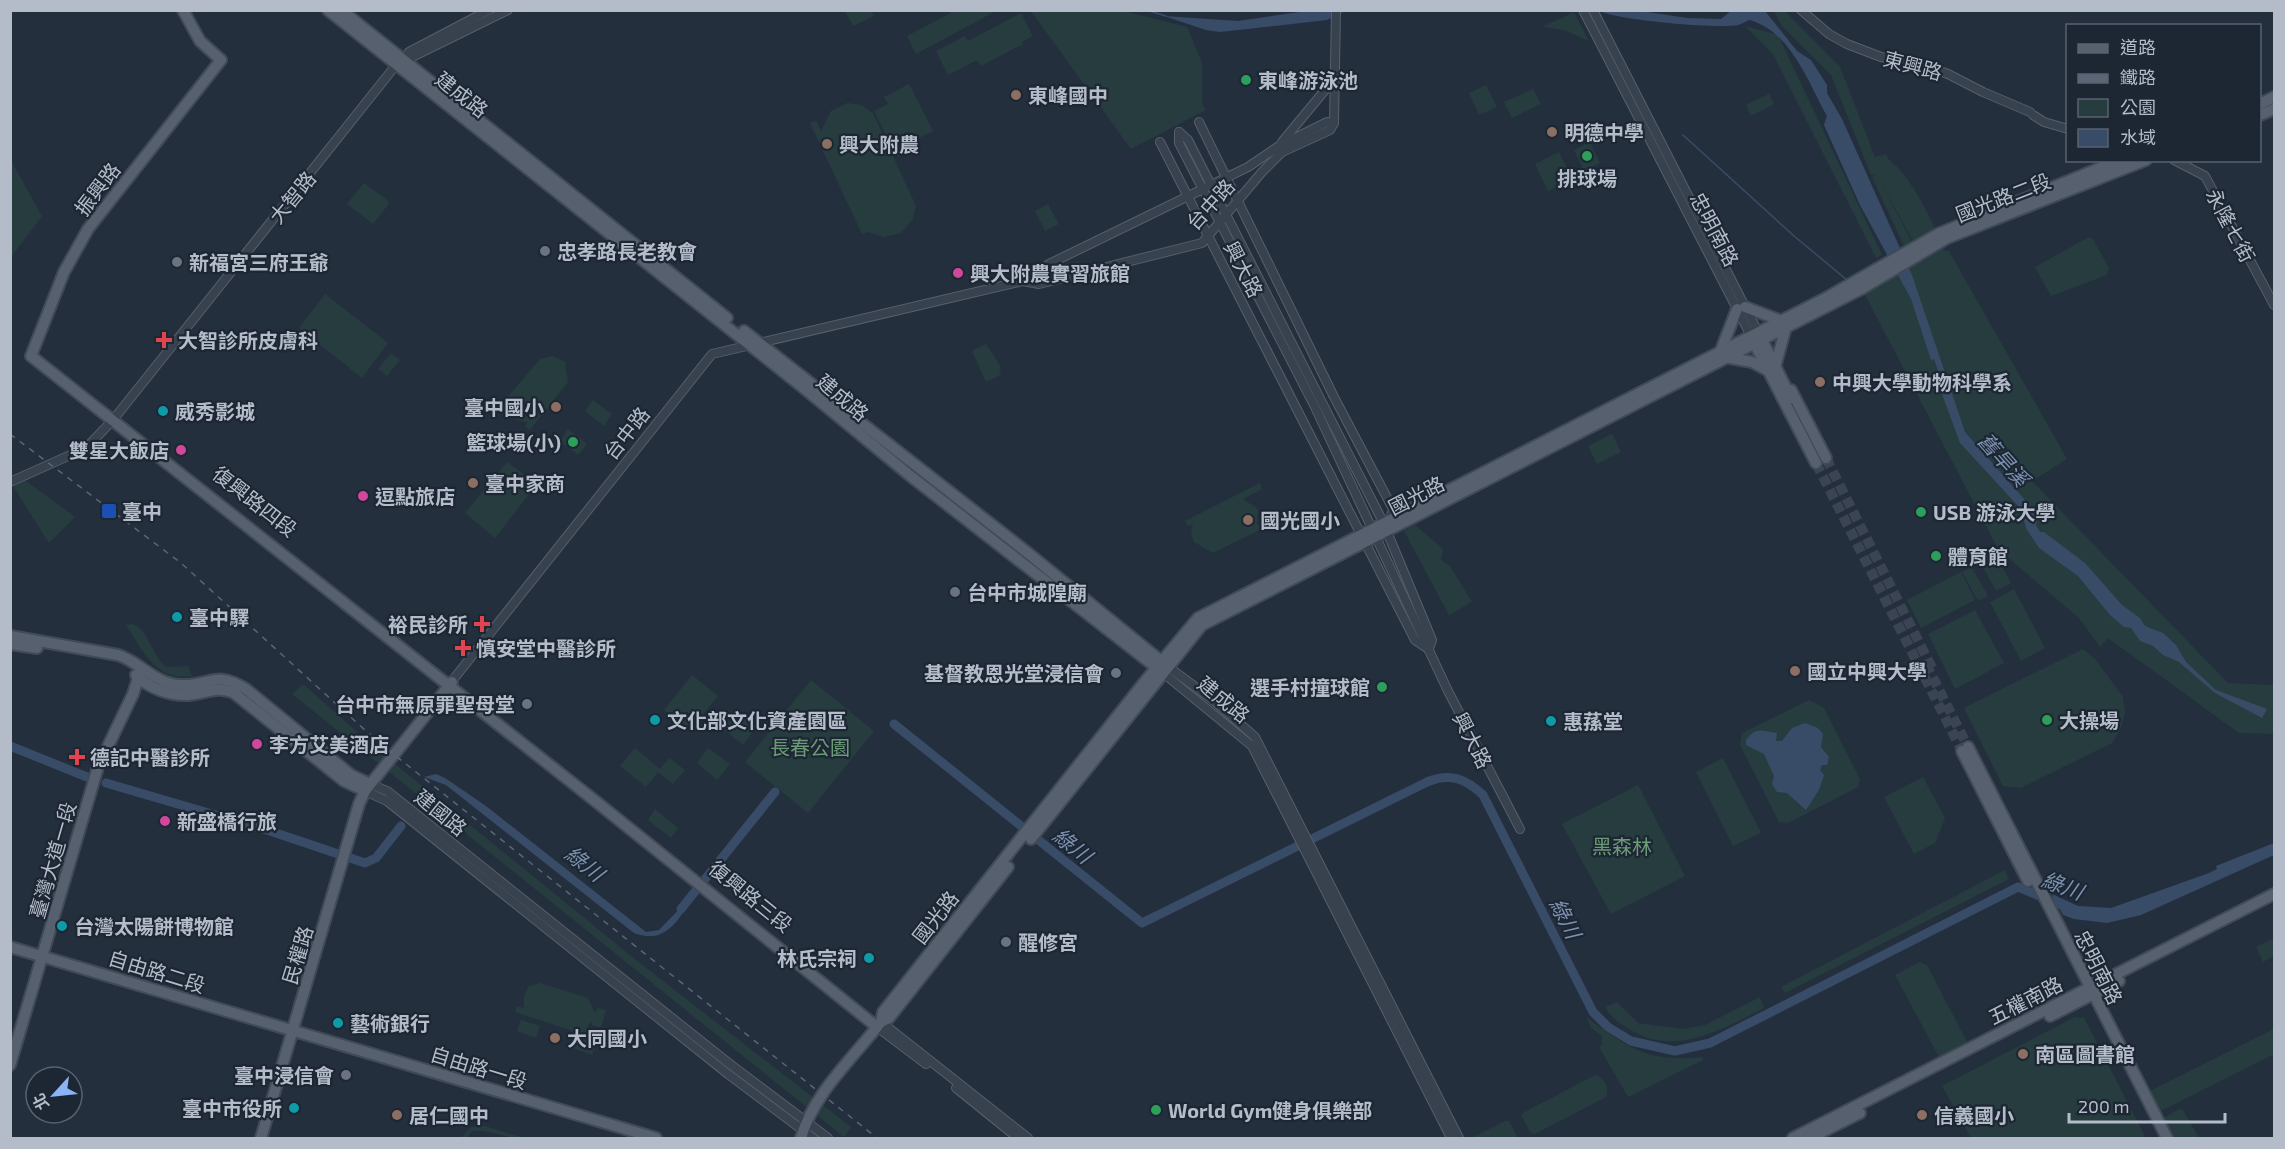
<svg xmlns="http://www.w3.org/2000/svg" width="2285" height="1149" font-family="'Exo 2','Noto Sans TC',sans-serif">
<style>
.green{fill:#263c3f;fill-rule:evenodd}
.water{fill:#394c67}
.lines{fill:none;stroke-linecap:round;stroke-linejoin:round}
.stream{stroke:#394c67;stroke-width:1.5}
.river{stroke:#394c67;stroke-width:9}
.major-tunnel{stroke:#3a4453;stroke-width:10;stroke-dasharray:10 5;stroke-linecap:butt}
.minor-casing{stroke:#565f6c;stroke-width:10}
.major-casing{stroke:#414a57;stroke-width:14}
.minor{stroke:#38414e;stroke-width:8}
.major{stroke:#56606e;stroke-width:10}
.rail{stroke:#5a6575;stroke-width:1.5;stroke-dasharray:6 6;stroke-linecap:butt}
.leisure-dot{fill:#2e9e5b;stroke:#1d2633;stroke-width:2}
.education-dot{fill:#8d6e63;stroke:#1d2633;stroke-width:2}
.worship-dot{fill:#6b7280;stroke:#1d2633;stroke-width:2}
.hotel-dot{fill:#d1479c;stroke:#1d2633;stroke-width:2}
.health-dot{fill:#e0444e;stroke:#1d2633;stroke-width:2}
.culture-dot{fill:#0f9aa8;stroke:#1d2633;stroke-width:2}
.transit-dot{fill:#1a4fb4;stroke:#1d2633;stroke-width:2}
.labels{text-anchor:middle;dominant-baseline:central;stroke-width:4.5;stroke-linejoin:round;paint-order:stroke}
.street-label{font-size:20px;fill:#b4bcc9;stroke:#1d2633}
.poi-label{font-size:20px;font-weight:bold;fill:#b4bcc9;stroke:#1d2633;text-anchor:start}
.park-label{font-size:20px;fill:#6b9a76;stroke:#1d2633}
.water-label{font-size:21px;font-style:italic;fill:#7c92b1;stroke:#1d2633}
</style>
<rect width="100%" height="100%" fill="#242f3e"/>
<!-- green -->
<g class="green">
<polygon points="845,11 871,11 874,16 853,26"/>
<polygon points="950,11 996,11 916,54 907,36 951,13"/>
<polygon points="1031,11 1124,11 1187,27 1202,63 1202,103 1206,110 1131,149"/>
<path d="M1774 11H1785L1840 67 1875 157 1886 154C1890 164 1896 164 1902 172 1914 188 1925 207 1934 226L1932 231 1913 241 1878 177 1912 242 1904 246 1872 177 1876 174 1871 175 1831 75 1781 25Z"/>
<polygon points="1574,12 1589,41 1564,30 1542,27"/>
<polygon points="1021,13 1033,36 1022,42 1023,44 981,66 977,60 948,75 936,51 965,36 968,41"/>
<polygon points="1745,26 1778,35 1882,255 1876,258 1773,54"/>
<polygon points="909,84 933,131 909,143 911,150 897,157 874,111 888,104 884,97"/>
<polygon points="1486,85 1497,107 1479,115 1469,93"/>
<polygon points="1533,89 1541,104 1512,118 1504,102"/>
<polygon points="1769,94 1774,104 1751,116 1746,105"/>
<polygon points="847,103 861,105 873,113 916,206 913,219 901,233 884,237 867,232 862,234 810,123 816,121 821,131 831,111"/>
<polygon points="1590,142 1600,163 1584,171 1574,150"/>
<polygon points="1559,152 1572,179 1548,191 1535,164"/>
<polygon points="10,159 42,216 11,257 10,257"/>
<polygon points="364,183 388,201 388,205 373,224 347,204"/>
<polygon points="1048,204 1059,224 1045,231 1035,211"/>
<polygon points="2089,237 2093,239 2109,268 2107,275 2051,296 2035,267"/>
<polygon points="1943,247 1945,251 1949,251 2067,459 2032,481 2228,683 2274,685 2274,734 2239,733 2108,638 2100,647 2079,618 1998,549 1864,293"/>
<polygon points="1080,261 1081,265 1075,269 1039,279 1037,277 1066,263"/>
<polygon points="325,294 388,343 362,378 299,328"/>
<polygon points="986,344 1001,367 999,368 1001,375 986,382 972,351"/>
<polygon points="391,353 400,360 387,376 378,369"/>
<path d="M553 356 565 362 568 382 530 430 525 426 528 422C517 422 511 417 509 406L504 410 500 406 540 359ZM517 396 536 411 534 415 523 417 516 411 514 404Z"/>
<polygon points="593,400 612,414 604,426 585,411"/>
<polygon points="568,429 587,444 578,455 560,441"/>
<polygon points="1612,434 1621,452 1597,464 1588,446"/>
<polygon points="507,462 537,484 495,538 465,513"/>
<polygon points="25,480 75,517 49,543 13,486"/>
<polygon points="1260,483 1262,489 1243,499 1258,509 1257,525 1271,518 1274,523 1213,553 1194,542 1191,533 1193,524 1188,526 1185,521"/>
<polygon points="1414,524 1443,549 1441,560 1450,566 1472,602 1449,615 1404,531"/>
<polygon points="1993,550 2011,583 1996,591 1978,558"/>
<polygon points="1972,567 1988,596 1978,601 1962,572"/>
<polygon points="1961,572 1975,600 1921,628 1907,600"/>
<polygon points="2014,589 2045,648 2021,661 1990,602"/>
<polygon points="1975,610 2004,663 1955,689 1928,634"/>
<path d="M132 624C149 629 151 655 166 667L188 666 192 676C156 682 143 651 126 625Z"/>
<polygon points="2083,649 2096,660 2123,697 2125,713 2121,728 2112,743 2021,788 2003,786 1964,708"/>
<polygon points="692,675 718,696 690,731 664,710"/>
<polygon points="811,680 874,731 808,813 745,762"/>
<polygon points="303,684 373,746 636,960 851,1127 844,1137 292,694"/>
<polygon points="1809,700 1824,708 1860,779 1858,787 1788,823 1779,822 1740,745 1742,733"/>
<polygon points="737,712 756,728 743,745 723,729"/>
<polygon points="635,748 660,769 669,758 685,770 673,784 658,772 646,787 620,766"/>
<polygon points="708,748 730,764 717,780 697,763"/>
<polygon points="1723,758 1761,833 1733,846 1696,772"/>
<polygon points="1923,777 1945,818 1935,843 1914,854 1884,797"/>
<polygon points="1638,785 1685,876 1611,914 1562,824"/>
<polygon points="655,809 678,828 671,838 648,820"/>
<polygon points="2005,870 2009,879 1785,993 1781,987"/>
<polygon points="2274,938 2274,956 2263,962 2256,947"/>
<polygon points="1920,962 1927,965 1967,1042 1943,1058 1939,1057 1895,975"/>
<polygon points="540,983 588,998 595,1013 597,1008 606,1010 601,1028 592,1025 592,1021 587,1027 600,1032 598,1039 515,1012 517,1006 524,1008 524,996 529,986"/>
<path d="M1760 997 1764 1008C1723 1029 1674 1058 1629 1029 1620 1023 1610 1018 1606 1007L1617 1002 1638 1023 1683 1029 1705 1025Z"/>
<path d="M1586 1017C1629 1048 1647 1063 1702 1057L1703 1060 1628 1097 1599 1047 1602 1045V1036L1591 1028Z"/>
<polygon points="2075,1017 2084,1018 2146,1138 1971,1138 1942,1086"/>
<polygon points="521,1020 540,1026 536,1038 517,1031"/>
<polygon points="2274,1029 2274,1054 2159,1112 2148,1092"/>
<polygon points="577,1037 596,1043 592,1055 573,1048"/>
<path d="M1595 1075C1604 1077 1610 1089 1606 1097L1535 1134 1530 1132 1521 1115 1523 1113Z"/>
<polygon points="2179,1109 2183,1110 2199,1138 2175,1138 2164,1118"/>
<polygon points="1509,1121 1518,1138 1471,1138 1505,1121"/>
<path d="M481 1125 524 1138C507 1139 489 1129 472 1131L467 1138H461L471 1127Z"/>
</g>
<!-- water -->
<g class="water">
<path d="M1634 10 1687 18 1721 19 1731 11H1765L1797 51 1811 60 1827 85V93L1842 119 1912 275 1965 432 2024 499 2037 520 2036 525 2040 532H2044L2085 563 2122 605 2140 618 2145 626 2163 633 2176 645 2186 662 2216 690 2267 709 2262 718 2215 693 2179 662 2163 655 2153 646 2140 641 2131 628 2124 627 2110 615 2078 576 2039 548 2027 530 2019 507 1960 443 1942 394 1944 388 1934 359 1931 360 1911 299 1860 205 1824 125 1827 116C1808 82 1791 32 1750 20 1746 21 1742 24 1738 25 1716 29 1617 20 1600 11Z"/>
<polygon points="1306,11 1345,11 1327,20 1220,32 1206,30 1164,16 1238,21"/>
<path d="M1805 723 1818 728 1823 734 1821 747 1829 757 1827 765H1822L1820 770 1824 775 1819 790 1806 810 1787 793 1777 792 1772 784 1774 776 1764 754 1746 745V740C1756 726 1763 731 1777 733L1776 741H1782L1792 728Z"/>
<path d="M436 774 445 778 486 806 646 932 659 930 688 900 690 903C675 924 664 944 634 933L446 785 424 777Z"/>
<polygon points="2274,843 2274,855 2141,915 2107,923 2074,919 2063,915 2052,894 2078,906 2111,908 2209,873 2217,869 2216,866"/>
</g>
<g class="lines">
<!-- stream -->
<g class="stream">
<polyline points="1146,10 1166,16"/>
<polyline points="1683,135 1794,236 1847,280"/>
</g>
<!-- river -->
<g class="river">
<path d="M894 724 1142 923 1427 782C1450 772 1466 779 1483 795L1593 1012 1608 1027 1631 1041 1675 1051 1710 1043 2018 887 2069 908"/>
<polyline points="10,746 87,777"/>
<polyline points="106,783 270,831 365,863 376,858 401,826"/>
<polyline points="681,909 775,792"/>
</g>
<!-- major-tunnel -->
<g class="major-tunnel">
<polyline points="1826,458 1933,670"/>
<polyline points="1816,463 1962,751"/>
<polyline points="1926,664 1968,747"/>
</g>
<defs>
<g id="minor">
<polyline points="1583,10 1751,336"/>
<polyline points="1593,10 1758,332"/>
<polyline points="1801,10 1829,34 1847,44 1881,57 1923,65 1948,74 1983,92 2030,112"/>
<polyline points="404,61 409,52 489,10"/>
<polyline points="2033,115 2044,122 2068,129"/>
<polyline points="1199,122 1334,397 1393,509 1390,520"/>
<polyline points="1179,132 1179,143 1315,407 1448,691 1520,829"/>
<polyline points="1179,132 1188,140 1383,522 1432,640 1429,649"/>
<polyline points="1160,142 1415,640 1427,648"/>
<polyline points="1282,142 1335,78"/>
<polyline points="2174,160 2205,176 2274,305"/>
<polyline points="1023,281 1039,284 1202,243 1262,172 1282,152 1330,130 1334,123 1336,10"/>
<polyline points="10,482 86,448 113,420 396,65 508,10"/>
<polyline points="1167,666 1213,700 1255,737 1459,1138"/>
<polyline points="1162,672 1252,746 1451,1138"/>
<polyline points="452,681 712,354 1023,281 1049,264 1248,167 1279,146 1327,122 1334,123"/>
<polyline points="370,784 387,791 731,1065 828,1138"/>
<polyline points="365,791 387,801 728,1074 813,1138"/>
<polyline points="881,1022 1028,1138"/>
<polyline points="877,1027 926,1064"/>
<polyline points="956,1088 1018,1138"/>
</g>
<g id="major">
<polyline points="183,10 200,41 221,60 88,229 64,272 31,356 594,800 877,1027"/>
<polyline points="328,10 805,389 913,478 1162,672"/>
<polyline points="341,10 727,318"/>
<polyline points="2260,104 2274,97"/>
<polyline points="2260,115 2274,109"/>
<polyline points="1745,307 1782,321"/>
<polyline points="744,331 1028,553 1167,666"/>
<polyline points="1759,334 1791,398"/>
<polyline points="1752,339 1816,463"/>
<polyline points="1721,350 1737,309"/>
<polyline points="1725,357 1752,362 1769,371"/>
<polyline points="1775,367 1786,327"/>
<polyline points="1791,390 1826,458"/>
<path d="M10 636 118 655C140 662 155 684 180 685 211 687 213 669 246 689L351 775 370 784"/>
<polyline points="10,644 37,648"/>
<path d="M136 675C148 688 170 696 188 695 205 694 217 685 234 693L344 781 365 791"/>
<polyline points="1968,747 2167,1138"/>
<polyline points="1962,751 2028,881"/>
<polyline points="1031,839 1202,625 1863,288 1947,238 2146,160"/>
<polyline points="10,947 656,1138"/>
<polyline points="2050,1016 2119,981"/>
<polyline points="881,1022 889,1018 1008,867"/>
<polyline points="10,1065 98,767 133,694 141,669"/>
<polyline points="261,1138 359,804 365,791 452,682"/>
<path d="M801 1138C813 1094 853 1058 881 1022L883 1012 1142 685 1198 618 1824 299 1938 234 2120 160"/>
<polyline points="1793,1138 2274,894"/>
<polyline points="1810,1138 1860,1113"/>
</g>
</defs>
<!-- minor casing -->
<use href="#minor" class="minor-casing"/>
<!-- major casing -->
<use href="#major" class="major-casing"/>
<!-- minor -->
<use href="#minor" class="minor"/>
<!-- major -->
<use href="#major" class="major"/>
<!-- rail -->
<polyline class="rail" points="10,434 181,563 377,741 877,1138"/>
</g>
<!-- markers -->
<g class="leisure-dot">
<circle cx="1246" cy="80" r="6"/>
<circle cx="1587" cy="156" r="6"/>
<circle cx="573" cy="442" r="6"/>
<circle cx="1921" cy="512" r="6"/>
<circle cx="1936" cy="556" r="6"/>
<circle cx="1382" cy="687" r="6"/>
<circle cx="2047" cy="720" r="6"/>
<circle cx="1156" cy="1110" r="6"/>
</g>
<g class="education-dot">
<circle cx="1016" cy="95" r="6"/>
<circle cx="1552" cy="132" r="6"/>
<circle cx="827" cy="144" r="6"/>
<circle cx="1820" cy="382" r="6"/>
<circle cx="556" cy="407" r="6"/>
<circle cx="473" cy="483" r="6"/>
<circle cx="1248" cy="520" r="6"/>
<circle cx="1795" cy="671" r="6"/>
<circle cx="555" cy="1038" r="6"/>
<circle cx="2023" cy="1054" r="6"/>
<circle cx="397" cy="1115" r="6"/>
<circle cx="1922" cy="1115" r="6"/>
</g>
<g class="worship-dot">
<circle cx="545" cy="251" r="6"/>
<circle cx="177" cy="262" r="6"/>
<circle cx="955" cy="592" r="6"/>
<circle cx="1116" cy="673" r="6"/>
<circle cx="527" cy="704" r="6"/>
<circle cx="1006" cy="942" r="6"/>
<circle cx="346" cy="1075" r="6"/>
</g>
<g class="hotel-dot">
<circle cx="958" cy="273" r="6"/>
<circle cx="181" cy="450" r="6"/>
<circle cx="363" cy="496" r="6"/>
<circle cx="257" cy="744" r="6"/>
<circle cx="165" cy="821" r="6"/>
</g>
<g class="health-dot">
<path d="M161 331h6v6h6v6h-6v6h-6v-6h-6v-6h6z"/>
<path d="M479 615h6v6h6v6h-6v6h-6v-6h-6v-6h6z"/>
<path d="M460 639h6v6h6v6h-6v6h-6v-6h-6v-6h6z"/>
<path d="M74 748h6v6h6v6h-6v6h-6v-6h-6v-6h6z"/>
</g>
<g class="culture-dot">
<circle cx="163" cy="411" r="6"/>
<circle cx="177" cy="617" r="6"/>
<circle cx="655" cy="720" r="6"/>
<circle cx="1551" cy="721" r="6"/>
<circle cx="62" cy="926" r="6"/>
<circle cx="869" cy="958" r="6"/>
<circle cx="338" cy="1023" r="6"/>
<circle cx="294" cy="1108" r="6"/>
</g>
<rect class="transit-dot" x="101" y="503" width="16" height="16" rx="3"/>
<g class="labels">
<!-- street labels -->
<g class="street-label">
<text transform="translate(1913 65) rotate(15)">東興路</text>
<text transform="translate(462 94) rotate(38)">建成路</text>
<text transform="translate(97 189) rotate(-53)">振興路</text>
<text transform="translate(292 197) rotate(-51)">大智路</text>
<text transform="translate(2003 197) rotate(-21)">國光路二段</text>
<text transform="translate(1210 204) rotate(-48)">台中路</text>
<text transform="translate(2231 225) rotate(62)">永隆七街</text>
<text transform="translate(1715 229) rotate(62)">忠明南路</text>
<text transform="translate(1244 269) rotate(63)">興大路</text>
<text transform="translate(843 397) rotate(40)">建成路</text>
<text transform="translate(626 433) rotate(-52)">台中路</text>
<text transform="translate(1416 495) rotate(-27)">國光路</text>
<text transform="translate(255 501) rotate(38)">復興路四段</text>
<text transform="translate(1224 699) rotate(39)">建成路</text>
<text transform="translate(1473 740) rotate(63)">興大路</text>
<text transform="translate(441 812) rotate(39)">建國路</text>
<text transform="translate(52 860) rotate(-74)">臺灣大道一段</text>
<text transform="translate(751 896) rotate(39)">復興路三段</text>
<text transform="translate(935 917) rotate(-52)">國光路</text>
<text transform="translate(297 955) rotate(-73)">民權路</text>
<text transform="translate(2099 967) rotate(63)">忠明南路</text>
<text transform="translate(157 971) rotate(17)">自由路二段</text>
<text transform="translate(2025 1000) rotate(-27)">五權南路</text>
<text transform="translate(479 1067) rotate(17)">自由路一段</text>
</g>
<!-- poi labels -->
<g class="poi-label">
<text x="1258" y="80">東峰游泳池</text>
<text x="1028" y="95">東峰國中</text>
<text x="1564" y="132">明德中學</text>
<text x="839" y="144">興大附農</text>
<text x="1587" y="178" text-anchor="middle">排球場</text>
<text x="557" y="251">忠孝路長老教會</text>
<text x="189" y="262">新福宮三府王爺</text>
<text x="970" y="273">興大附農實習旅館</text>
<text x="178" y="340">大智診所皮膚科</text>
<text x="1832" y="382">中興大學動物科學系</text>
<text x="544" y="407" text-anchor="end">臺中國小</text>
<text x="175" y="411">威秀影城</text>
<text x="561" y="442" text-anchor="end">籃球場(小)</text>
<text x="169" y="450" text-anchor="end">雙星大飯店</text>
<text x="485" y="483">臺中家商</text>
<text x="375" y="496">逗點旅店</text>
<text x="122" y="511">臺中</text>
<text x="1933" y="512">USB 游泳大學</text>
<text x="1260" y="520">國光國小</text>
<text x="1948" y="556">體育館</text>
<text x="967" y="592">台中市城隍廟</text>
<text x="189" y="617">臺中驛</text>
<text x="468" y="624" text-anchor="end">裕民診所</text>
<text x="476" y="648">慎安堂中醫診所</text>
<text x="1807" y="671">國立中興大學</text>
<text x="1104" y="673" text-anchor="end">基督教恩光堂浸信會</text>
<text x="1370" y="687" text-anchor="end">選手村撞球館</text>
<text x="515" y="704" text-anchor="end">台中市無原罪聖母堂</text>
<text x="667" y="720">文化部文化資產園區</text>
<text x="2059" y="720">大操場</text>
<text x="1563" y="721">惠蓀堂</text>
<text x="269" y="744">李方艾美酒店</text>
<text x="90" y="757">德記中醫診所</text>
<text x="177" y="821">新盛橋行旅</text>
<text x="74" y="926">台灣太陽餅博物館</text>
<text x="1018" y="942">醒修宮</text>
<text x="857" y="958" text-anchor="end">林氏宗祠</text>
<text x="350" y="1023">藝術銀行</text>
<text x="567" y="1038">大同國小</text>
<text x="2035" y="1054">南區圖書館</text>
<text x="334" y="1075" text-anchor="end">臺中浸信會</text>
<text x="282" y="1108" text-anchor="end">臺中市役所</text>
<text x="1168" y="1110">World Gym健身俱樂部</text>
<text x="409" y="1115">居仁國中</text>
<text x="1934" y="1115">信義國小</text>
</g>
<!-- park labels -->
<g class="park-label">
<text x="810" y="747">長春公園</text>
<text x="1622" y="846">黑森林</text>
</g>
<!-- water labels -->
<g class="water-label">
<text transform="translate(2004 459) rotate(48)">舊旱溪</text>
<text transform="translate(1073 845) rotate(39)">綠川</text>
<text transform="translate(585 863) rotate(38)">綠川</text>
<text transform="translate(2063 885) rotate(20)">綠川</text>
<text transform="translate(1566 918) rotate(63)">綠川</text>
</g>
</g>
<!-- border -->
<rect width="2285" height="1149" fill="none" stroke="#b4bcc9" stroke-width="24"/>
<!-- legend -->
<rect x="2066" y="24" width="195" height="138" fill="#1d2633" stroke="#59626f" stroke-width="1.5"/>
<rect x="2078" y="44" width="30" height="9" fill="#56606e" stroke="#59626f" stroke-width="1.5"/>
<text x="2120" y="54" font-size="18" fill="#b4bcc9">道路</text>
<rect x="2078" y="74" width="30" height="9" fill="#5a6575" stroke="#59626f" stroke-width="1.5"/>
<text x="2120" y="84" font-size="18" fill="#b4bcc9">鐵路</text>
<rect x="2078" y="99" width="30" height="18" fill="#263c3f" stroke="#59626f" stroke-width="1.5"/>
<text x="2120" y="114" font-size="18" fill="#b4bcc9">公園</text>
<rect x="2078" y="129" width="30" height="18" fill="#394c67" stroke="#59626f" stroke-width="1.5"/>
<text x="2120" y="144" font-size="18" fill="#b4bcc9">水域</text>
<!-- north arrow -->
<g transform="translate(54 1095) rotate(243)"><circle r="28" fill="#1d2633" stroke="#59626f" stroke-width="1.5"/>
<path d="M0-4.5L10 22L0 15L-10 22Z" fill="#8ab4f8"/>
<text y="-9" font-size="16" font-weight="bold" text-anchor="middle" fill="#b4bcc9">北</text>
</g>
<!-- scale -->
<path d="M2069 1113v9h156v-9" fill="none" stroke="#b4bcc9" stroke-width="3"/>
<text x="2078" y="1113" font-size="18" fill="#b4bcc9" stroke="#1d2633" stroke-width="4.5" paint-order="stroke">200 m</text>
</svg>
